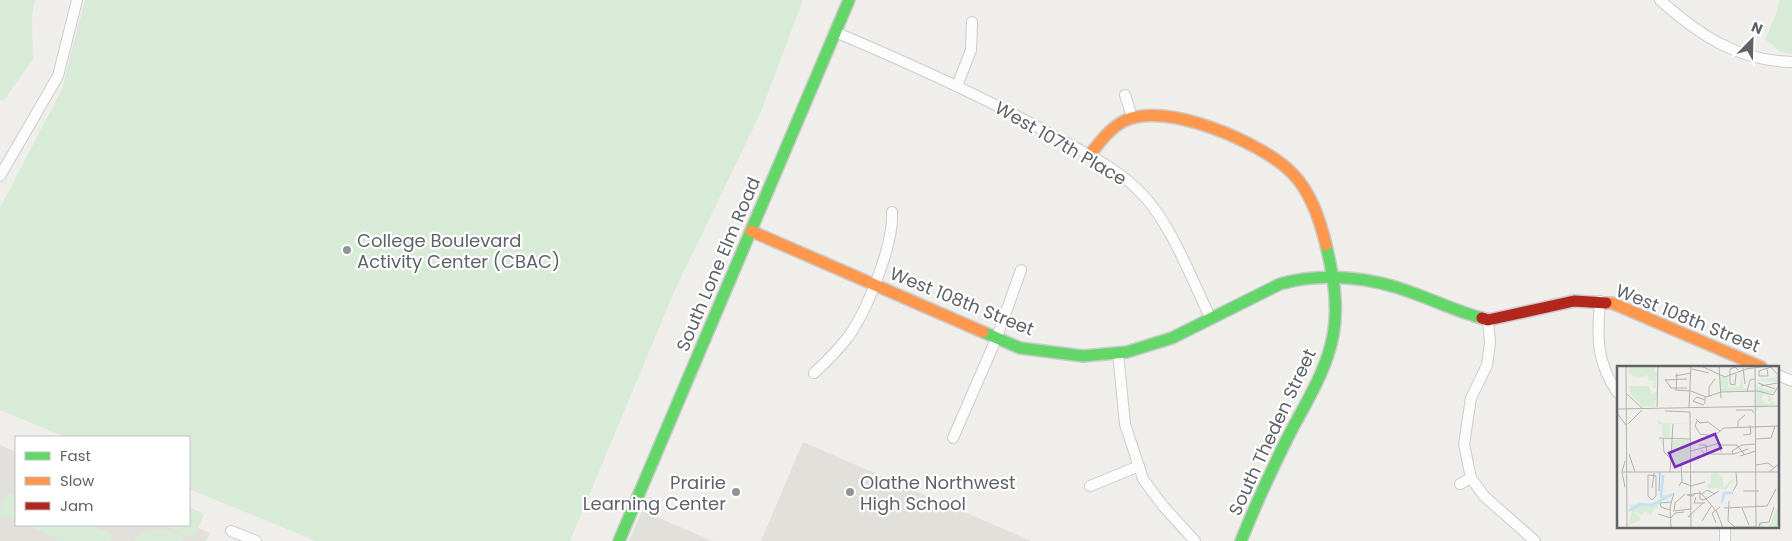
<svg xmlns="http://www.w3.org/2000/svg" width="1792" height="541" font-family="Poppins,sans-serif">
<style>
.education{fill:#e2e0da}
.green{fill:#d8ebd6}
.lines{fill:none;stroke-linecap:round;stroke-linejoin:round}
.street-casing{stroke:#cbcccc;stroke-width:12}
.fast-casing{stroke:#cacacb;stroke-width:14}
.slow-casing{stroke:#cacacb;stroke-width:14}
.jam-casing{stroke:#cacacb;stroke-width:14}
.street{stroke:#fdfcfc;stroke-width:10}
.fast{stroke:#63d668;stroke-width:11}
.slow{stroke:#ff974d;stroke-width:11}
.jam{stroke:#b3261e;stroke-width:11}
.poi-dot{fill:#919496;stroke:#fff;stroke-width:2}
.labels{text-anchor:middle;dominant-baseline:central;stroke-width:4.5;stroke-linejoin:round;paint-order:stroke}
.street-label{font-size:18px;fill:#5f6368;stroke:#fff}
.poi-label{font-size:18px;fill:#5f6368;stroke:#fff;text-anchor:start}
.inset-river{fill:none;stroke:#bfe0f9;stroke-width:2.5}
.inset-road{fill:none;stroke:#b1b2b2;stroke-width:1}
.view{fill:#7b2cbf;fill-opacity:0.15;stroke:#7b2cbf;stroke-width:2.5}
.inset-edge{fill:none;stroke:#5f6368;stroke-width:2.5}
</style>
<rect width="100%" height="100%" fill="#efeeea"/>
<!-- education -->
<g class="education">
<polygon points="803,442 1031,541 761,541"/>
<polygon points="0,445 16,452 16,525 189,524 210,533 206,541 0,541"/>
<polygon points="642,511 713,541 629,541"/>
</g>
<!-- green -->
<g class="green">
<polygon points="0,0 35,0 32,15 33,59 4,100 0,100"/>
<polygon points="85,0 803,0 760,114 674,292 570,541 316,541 189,489 189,437 65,437 0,410 0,208 62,89"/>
<polygon points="1780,0 1792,0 1792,54 1781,52 1765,39 1775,17"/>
<polygon points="7,493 16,496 16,520 0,516 0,509"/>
<polygon points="189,507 204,514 194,538 161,525 189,525"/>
<polygon points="27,525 91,525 113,535 110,541 62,541"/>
<polygon points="162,529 183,537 183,541 132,541 143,533"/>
</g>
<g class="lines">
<defs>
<g id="street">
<path d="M1660 0C1699 35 1738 61 1792 62"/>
<path d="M835 32C911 64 986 98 1058 138 1087 154 1120 170 1143 195 1172 226 1191 278 1210 317"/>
<polyline points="957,86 971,50 972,22"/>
<polyline points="1125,95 1132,117"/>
<polyline points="0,176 58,76 77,0"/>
<path d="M1600 301C1597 336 1596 363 1618 393"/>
<polyline points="1488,320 1490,342 1487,365 1471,398 1464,444 1471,478 1484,496 1535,541"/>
<polyline points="1118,353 1125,424 1143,479 1163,506 1195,541"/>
<path d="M814 373C826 362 838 350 848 337 867 311 894 244 892 212"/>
<polyline points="1778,375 1792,381"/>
<polyline points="953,438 997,337 1021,270"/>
<polyline points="1460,484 1471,478"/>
<polyline points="1090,486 1139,466"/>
<polyline points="1725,527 1725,541"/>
<polyline points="231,531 256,541"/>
</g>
<g id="fast">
<path d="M983 332 1020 348 1083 356 1127 352 1172 338 1280 284C1323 272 1372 277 1413 293 1436 301 1458 312 1482 318"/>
<polyline points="619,541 849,0"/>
<path d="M1241 541C1255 506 1271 471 1288 437 1305 404 1326 372 1333 336 1339 306 1333 274 1326 245"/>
</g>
<g id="slow">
<path d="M1089 156C1099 143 1109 129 1124 121 1164 100 1263 143 1292 173 1311 192 1320 220 1326 245"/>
<polyline points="751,231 983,332"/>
<polyline points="1606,303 1612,303 1761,367"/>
</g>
<polyline id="jam" points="1482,318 1488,320 1574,301 1606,303"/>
</defs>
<!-- street casing -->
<use href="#street" class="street-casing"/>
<!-- fast casing -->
<use href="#fast" class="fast-casing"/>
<!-- slow casing -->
<use href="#slow" class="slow-casing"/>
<!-- jam casing -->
<use href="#jam" class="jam-casing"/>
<!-- street -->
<use href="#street" class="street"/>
<!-- fast -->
<use href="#fast" class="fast"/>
<!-- slow -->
<use href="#slow" class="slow"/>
<!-- jam -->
<use href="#jam" class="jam"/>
</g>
<!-- markers -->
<g class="poi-dot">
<circle cx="347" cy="250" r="5"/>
<circle cx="736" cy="492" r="5"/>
<circle cx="850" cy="492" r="5"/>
</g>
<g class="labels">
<!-- street labels -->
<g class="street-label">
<text transform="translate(1061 143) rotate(30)">West 107th Place</text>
<text transform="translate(718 264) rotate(-67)">South Lone Elm Road</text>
<text transform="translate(962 301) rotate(22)">West 108th Street</text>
<text transform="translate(1688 318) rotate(22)">West 108th Street</text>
<text transform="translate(1272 432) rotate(-65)">South Theden Street</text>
</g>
<!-- poi labels -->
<g class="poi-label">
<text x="357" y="240">College Boulevard<tspan x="357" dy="21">Activity Center (CBAC)</tspan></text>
<text x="726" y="482" text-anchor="end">Prairie<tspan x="726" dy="21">Learning Center</tspan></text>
<text x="860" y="482">Olathe Northwest<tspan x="860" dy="21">High School</tspan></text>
</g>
</g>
<!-- overview -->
<g transform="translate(1617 366)">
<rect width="162" height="162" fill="#efeeea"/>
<path d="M12 0H40L37 5 40 7 39 22H36L37 15H32L31 9 23 12 12 9ZM125 5 126 21 131 24 103 26V11H111V21H123ZM162 7V16L140 15 141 21 157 25 151 29 157 33 151 36V30L148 28 144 31 146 36 154 38V35L158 38 139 43 140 14 160 11ZM12 20H32L35 28 40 25 38 41 25 40 13 27ZM41 54 47 58 48 57H73L53 58 52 71 45 70V58H42L41 72ZM55 74H72V96L61 101 54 98ZM100 107 106 112V122L120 109 110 123 90 122 92 117 94 119V108ZM48 109 44 129H55L42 135 41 142 48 146 38 141 34 149 28 145 25 149 16 145 24 154 12 159 15 144 12 139 33 138 43 133 45 111ZM162 141 160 162H144L142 156 148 161 151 160Z" fill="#d8ebd6"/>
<path class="inset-river" d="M44 131 46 109M105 137 107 127H116M12 145 23 138 35 139 56 128"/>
<path class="inset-road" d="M9 0 10 162M84 0 108 11 129 3 150 0M102 0 104 32M138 0 139 162M126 2 128 18M75 3 92 7M150 3 151 10H142V5L154 1 160 8M113 8V18L118 19 119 8M113 9V3L118 1 121 4M58 10 74 7M48 13 54 22H70M48 14 70 13M141 17 158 23M144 20 160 17 162 19 156 29M58 24 74 25M59 24 60 7M74 25 89 31 104 26 141 25 156 29M130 26 133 14 138 13M10 28 25 42M88 31V37L86 39 76 35 80 31 88 34M92 31V21L98 13M40 41 41 0M72 41 74 0M0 43 163 40M119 44H135L137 47M48 45 73 46 74 162M0 47 9 59M79 53 83 57 91 56 103 65M80 55 78 60 83 68 97 70 107 62 162 60M11 58 25 44M121 61V55L128 49M126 69 134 68 133 59M42 72 74 73M46 72 47 86 54 93M139 73 154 72 158 60M82 79H89L90 88M104 79H120L127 88M84 84 88 88H117L131 83M74 85 103 77 104 86M12 88 18 106M116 88 115 85 125 79 139 78M123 90 139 85M8 95 5 106 8 121M139 99 151 97 156 101M6 106H163M53 106 56 58M152 106 163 97 161 92M31 109 39 110V130L35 134 31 130ZM64 116 74 120 88 116M62 120 65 115 64 98M35 122 37 107M42 125 43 106M83 125V133L87 134 102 125M116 125 120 118 119 106M126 125H142M78 128 76 130 70 129 82 127 85 128 100 146 106 162M85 128 90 124 98 128M79 131 77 137H88M112 135 111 155 119 162M150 140 159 123M107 142 150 140M125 142 132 159M53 144 44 141 43 137 55 136M56 145 74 143M57 145 58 137 68 128M41 148 54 152 58 147 67 146M73 150 71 151 86 137M85 155 95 139M99 157 95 147 103 141M118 161H139M142 161 143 157 152 156 157 141M54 162 53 141 57 127"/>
<path class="view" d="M98 68 104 82 58 101 52 87Z"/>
<rect width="162" height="162" class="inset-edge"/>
</g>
<!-- legend -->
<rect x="15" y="436" width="175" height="90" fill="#ffffff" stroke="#bfc1c3"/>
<rect x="25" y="452" width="25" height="8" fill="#63d668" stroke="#bfc1c3"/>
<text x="60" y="461" font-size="15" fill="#5f6368">Fast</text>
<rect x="25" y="477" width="25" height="8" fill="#ff974d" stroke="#bfc1c3"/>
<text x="60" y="486" font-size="15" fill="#5f6368">Slow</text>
<rect x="25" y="502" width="25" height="8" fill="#b3261e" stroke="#bfc1c3"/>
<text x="60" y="511" font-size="15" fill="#5f6368">Jam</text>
<!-- north arrow -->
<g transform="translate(1752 40) rotate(23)" stroke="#ffffff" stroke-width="4" paint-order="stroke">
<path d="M0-4L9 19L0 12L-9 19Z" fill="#5f6368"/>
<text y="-8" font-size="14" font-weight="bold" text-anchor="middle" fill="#5f6368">N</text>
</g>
</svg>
